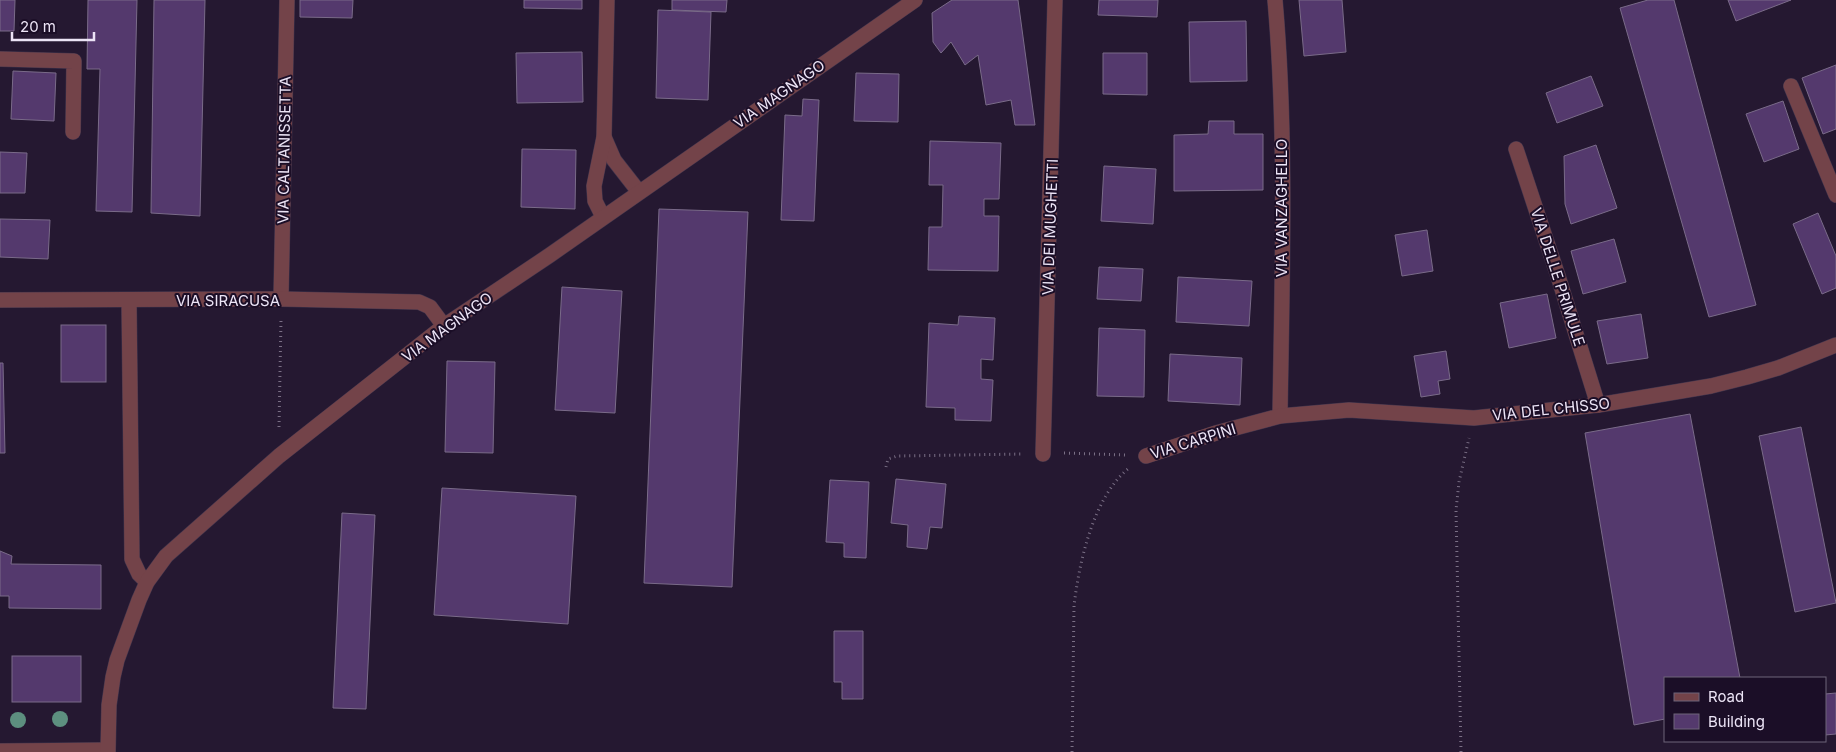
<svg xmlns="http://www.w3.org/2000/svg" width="1836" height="752" font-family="Inter,sans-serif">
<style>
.building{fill:#54396d;stroke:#7a6b89}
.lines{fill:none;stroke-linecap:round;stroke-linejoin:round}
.lane-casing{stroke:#41354d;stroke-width:16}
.street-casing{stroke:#41354d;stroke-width:16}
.path{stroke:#7b7086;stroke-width:3;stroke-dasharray:1 4;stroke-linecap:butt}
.lane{stroke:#734349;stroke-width:15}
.street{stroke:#734349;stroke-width:15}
.tree{fill:#5d8f7f}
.labels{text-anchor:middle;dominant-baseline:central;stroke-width:4;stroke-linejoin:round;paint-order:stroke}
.street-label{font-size:15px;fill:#ece4f6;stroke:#1b0e27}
</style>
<rect width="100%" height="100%" fill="#251831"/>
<!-- building -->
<g class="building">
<polygon points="0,0 15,0 14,31 0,31"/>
<polygon points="88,0 137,0 132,212 96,211 100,69 87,69"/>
<polygon points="154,0 205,0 200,216 151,213"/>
<polygon points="300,0 353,0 352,18 300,17"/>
<polygon points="524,0 582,0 582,9 524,8"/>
<polygon points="672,0 727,0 726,12 672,10"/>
<polygon points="952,0 1018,0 1035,125 1015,125 1011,100 986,105 978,55 965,65 951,42 941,53 933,42 932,13"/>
<polygon points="1099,0 1158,0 1157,17 1098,15"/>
<polygon points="1299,0 1342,0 1346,52 1304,56"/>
<polygon points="1648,0 1674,0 1756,305 1709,317 1620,8"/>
<polygon points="1728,0 1791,0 1736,21"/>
<polygon points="658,10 711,12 708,100 656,98"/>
<polygon points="1246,21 1247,81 1190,82 1189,22"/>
<polygon points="582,52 583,102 517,103 516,53"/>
<polygon points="1103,53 1147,53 1147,95 1103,94"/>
<polygon points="1836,65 1836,129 1823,134 1802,78"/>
<polygon points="13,71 56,73 54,121 11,119"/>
<polygon points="856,73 899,74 898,122 854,121"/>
<polygon points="1591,76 1603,106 1557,123 1546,93"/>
<polygon points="803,99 819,100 814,221 781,220 785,115 802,116"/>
<polygon points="1783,101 1799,149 1764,162 1746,114"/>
<polygon points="1209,121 1234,121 1234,134 1263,134 1263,190 1174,191 1174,135 1208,134"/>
<polygon points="930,141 1001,143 999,199 984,199 984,216 999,216 998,271 928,270 929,227 942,227 943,185 929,185"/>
<polygon points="1596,145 1617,208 1571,224 1565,204 1564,156"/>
<polygon points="522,149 576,150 575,209 521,207"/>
<polygon points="0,152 27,153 25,193 0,193"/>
<polygon points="1104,166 1156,169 1153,224 1101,221"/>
<polygon points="659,209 748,212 732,587 644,583"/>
<polygon points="1818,213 1836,256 1836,288 1822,294 1793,224"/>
<polygon points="0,219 50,220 48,259 0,257"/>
<polygon points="1427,230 1433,271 1402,276 1395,235"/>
<polygon points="1614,239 1626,282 1583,294 1571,251"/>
<polygon points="1099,267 1143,269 1141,301 1097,299"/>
<polygon points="1178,277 1252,281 1249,326 1176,322"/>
<polygon points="562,287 622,291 615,413 555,410"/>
<polygon points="1547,294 1556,338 1509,348 1500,303"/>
<polygon points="1641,314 1648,358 1607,364 1597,321"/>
<polygon points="959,316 995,318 993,360 981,359 981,379 993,380 991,421 955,420 955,408 926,407 929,323 958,325"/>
<rect x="61" y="325" width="45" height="57"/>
<polygon points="1099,328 1145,330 1144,397 1097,396"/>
<polygon points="1446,351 1450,379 1438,381 1440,394 1421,397 1414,356"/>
<polygon points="1170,354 1242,358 1240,405 1168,401"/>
<polygon points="447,361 495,362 493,453 445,452"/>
<polygon points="0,363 3,363 5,453 0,453"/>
<polygon points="1690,414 1740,678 1665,678 1665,719 1634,725 1585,433"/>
<polygon points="1801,427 1836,603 1795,612 1759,436"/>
<polygon points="896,479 946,484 942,528 930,527 927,549 907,547 908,525 891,523"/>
<polygon points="830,480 869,482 866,558 844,557 844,543 826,542"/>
<polygon points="442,488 576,496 568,624 434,615"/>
<polygon points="342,513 375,515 366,709 333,708"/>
<polygon points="0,551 12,556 11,564 101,565 101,609 9,608 9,596 0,596"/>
<polygon points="834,631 863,631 863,699 842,699 842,682 834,682"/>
<rect x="12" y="656" width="69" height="46"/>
<polygon points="1836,693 1836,734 1825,735 1825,694"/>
</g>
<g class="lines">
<defs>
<g id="lane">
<polyline points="0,59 74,61 73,132"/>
<polyline points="1791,86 1836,195"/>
<polyline points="1516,149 1558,276 1598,405"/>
<polyline points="129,300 132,559 139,574 147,582"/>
</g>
<g id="street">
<path d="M1275 0C1287 137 1282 279 1280 416"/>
<polyline points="604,137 614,160 639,192"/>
<polyline points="603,217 595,201 594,186 604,137 607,0"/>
<polyline points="281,299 287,0"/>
<polyline points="0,300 281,299 419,302 430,307 444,326"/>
<polyline points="1043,454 1055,0"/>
<polyline points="1146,456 1216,433 1280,416 1349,410 1474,418 1598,405 1711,386 1747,377 1778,368 1836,345"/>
<polyline points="0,751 107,750"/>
<polyline points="108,752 109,705 113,677 117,660 139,600 147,582 166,556 279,456 444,326 550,255 915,0"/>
</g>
</defs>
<!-- lane casing -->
<use href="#lane" class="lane-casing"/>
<!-- street casing -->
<use href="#street" class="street-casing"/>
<!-- path -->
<g class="path">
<polyline points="279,427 281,319"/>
<polyline points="1064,453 1125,455"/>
<polyline points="886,467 888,459 897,456 1023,454"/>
<path d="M1072 752 1074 606C1079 563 1093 497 1129 468"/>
<polyline points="1461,752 1456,510 1459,482 1469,438"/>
</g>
<!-- lane -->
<use href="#lane" class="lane"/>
<!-- street -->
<use href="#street" class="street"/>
</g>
<!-- trees -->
<g class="tree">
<circle cx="60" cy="719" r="8"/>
<circle cx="18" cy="720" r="8"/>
</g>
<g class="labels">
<!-- street labels -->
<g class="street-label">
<text transform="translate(779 94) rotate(-35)">VIA MAGNAGO</text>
<text transform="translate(284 150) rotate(-89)">VIA CALTANISSETTA</text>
<text transform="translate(1281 208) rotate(-90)">VIA VANZAGHELLO</text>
<text transform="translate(1050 227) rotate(-88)">VIA DEI MUGHETTI</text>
<text transform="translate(1558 277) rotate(72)">VIA DELLE PRIMULE</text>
<text x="228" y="300">VIA SIRACUSA</text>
<text transform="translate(447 327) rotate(-36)">VIA MAGNAGO</text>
<text transform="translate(1551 409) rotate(-6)">VIA DEL CHISSO</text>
<text transform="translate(1193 441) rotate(-17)">VIA CARPINI</text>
</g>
</g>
<!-- legend -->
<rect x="1664" y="677" width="162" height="65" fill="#1b0e27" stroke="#6f647a"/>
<rect x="1674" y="693" width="25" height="8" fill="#734349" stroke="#6f647a"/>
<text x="1708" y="702" font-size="15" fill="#ece4f6">Road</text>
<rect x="1674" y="714" width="25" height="15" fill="#54396d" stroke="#6f647a"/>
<text x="1708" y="727" font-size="15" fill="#ece4f6">Building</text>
<!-- scale -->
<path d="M12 32v8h82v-8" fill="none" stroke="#ece4f6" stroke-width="2.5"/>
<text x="20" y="32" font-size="15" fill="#ece4f6" stroke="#1b0e27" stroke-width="4" paint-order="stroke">20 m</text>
</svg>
